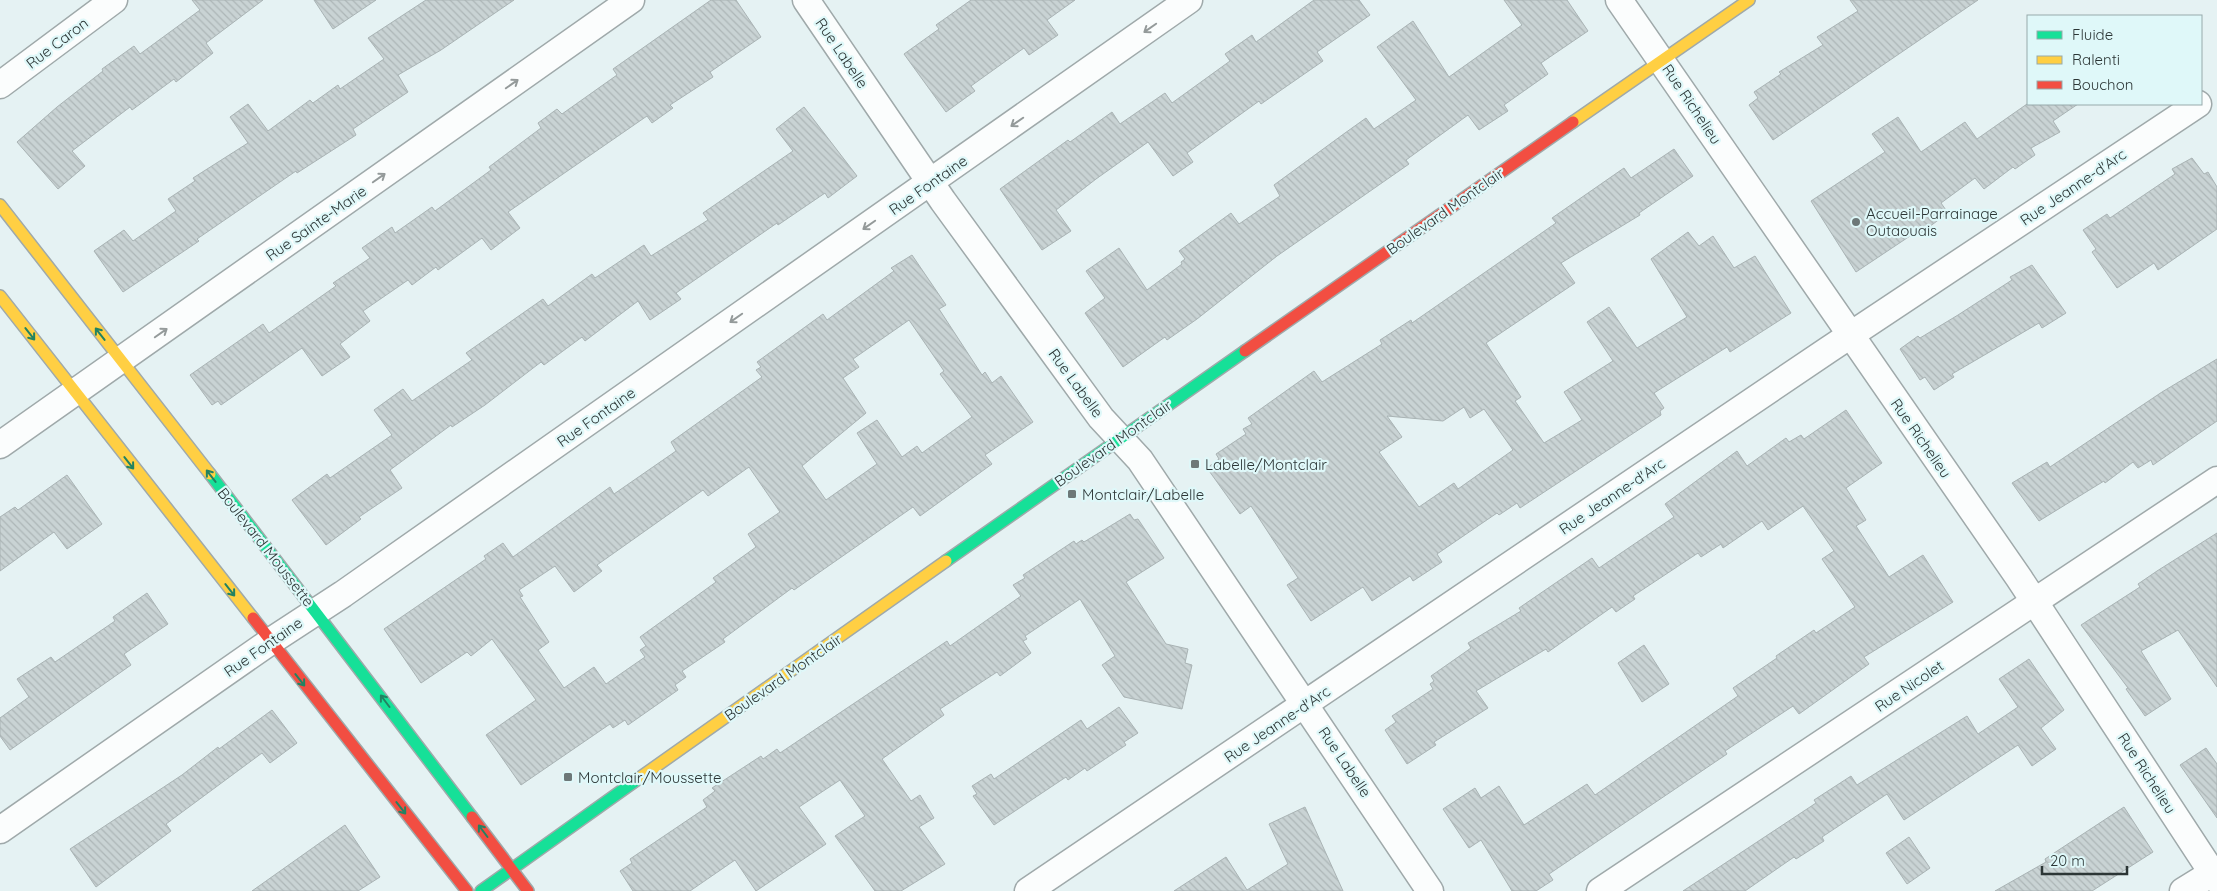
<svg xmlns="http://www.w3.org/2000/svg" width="2217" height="891" font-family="Quicksand,sans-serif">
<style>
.building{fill:url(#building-back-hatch);stroke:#a9b3b4;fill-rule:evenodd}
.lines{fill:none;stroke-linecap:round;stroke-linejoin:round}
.street-casing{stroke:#9fa9aa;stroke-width:29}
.fast-casing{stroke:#9fa9aa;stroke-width:14}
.slow-casing{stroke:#9fa9aa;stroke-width:14}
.jam-casing{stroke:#9fa9aa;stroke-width:14}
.street{stroke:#fbfdfd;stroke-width:26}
.fast{stroke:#16e098;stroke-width:11}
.slow{stroke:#ffcf43;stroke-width:11}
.jam{stroke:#f24e42;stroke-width:11}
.oneway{stroke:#949a9a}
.oneway2{stroke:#228262}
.poi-dot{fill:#6d7878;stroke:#dff8f9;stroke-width:2}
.labels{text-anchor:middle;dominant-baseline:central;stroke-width:4.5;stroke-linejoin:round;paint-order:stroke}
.street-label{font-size:15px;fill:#2c3636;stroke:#dff8f9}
.poi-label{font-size:15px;fill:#2c3636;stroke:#dff8f9;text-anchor:start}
</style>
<defs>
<pattern id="building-back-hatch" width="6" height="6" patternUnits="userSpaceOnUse" patternTransform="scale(1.25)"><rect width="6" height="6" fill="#c9d3d4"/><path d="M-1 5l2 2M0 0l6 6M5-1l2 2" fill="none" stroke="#adb6b7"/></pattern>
</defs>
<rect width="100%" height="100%" fill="#e5f2f3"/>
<!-- building -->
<g class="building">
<polygon points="192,0 263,0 206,43 213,53 176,82 174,79 132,110 130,107 72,151 85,166 58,189 17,142 57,107 103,71 102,69 134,46 140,54 200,10"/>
<polygon points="314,0 376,0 333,29"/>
<polygon points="426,0 514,0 441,50 398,75 408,92 353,129 356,135 297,173 296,171 197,239 199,241 123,292 94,251 124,230 133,241 176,211 168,199 195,181 193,178 248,143 230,117 248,104 268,131 310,100 313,103 338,85 340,89 384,59 368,38"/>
<polygon points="711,0 736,0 761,37 710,72 713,77 670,105 673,108 652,123 647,116 508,212 520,228 491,250 482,238 438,270 436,267 412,285 408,280 363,311 370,321 340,344 350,357 322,376 302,348 221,405 218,401 212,405 190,375 263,324 269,333 336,286 333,283 370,258 362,248 392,227 395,233 432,207 435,211 491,170 489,167 541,128 538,123 557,109 562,114 617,75 613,69"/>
<polygon points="971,0 1075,0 1047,20 1058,35 1029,55 1024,48 971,86 975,91 946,112 904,54 939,29 936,25"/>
<polygon points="1314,0 1359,0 1370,15 1317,52 1323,61 1261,104 1259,101 1187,153 1193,162 1173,176 1148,142 1096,179 1056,210 1071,231 1042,250 1000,189 1068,140 1070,142 1112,112 1120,124 1165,93 1172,103 1230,61 1225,54 1252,35 1256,42"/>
<polygon points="1504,0 1567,0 1588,31 1541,63 1548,74 1504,105 1508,111 1479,130 1468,115 1406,160 1409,164 1277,256 1197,319 1167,340 1165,337 1123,367 1085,313 1105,298 1086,271 1119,248 1147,290 1182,264 1181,262 1185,259 1179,251 1231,213 1239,224 1280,196 1274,185 1345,133 1366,118 1374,129 1416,100 1377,47 1413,21 1449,77 1522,25"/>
<polygon points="1850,0 1978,0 1773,140 1749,105 1758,98 1754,92 1781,74 1779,72 1823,45 1817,37 1858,11"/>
<polygon points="2027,104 2078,104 2053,121 2060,132 2031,148 2035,155 2015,169 2013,167 1984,189 1975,178 1941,203 1948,213 1918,235 1916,232 1856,272 1811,201 1885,152 1872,134 1898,117 1921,152 1965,122 1977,139"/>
<polygon points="804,107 857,176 828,198 825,193 778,225 777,223 676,293 681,299 650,320 638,301 585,341 582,337 544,365 541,362 485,405 452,427 451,425 390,470 402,488 359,517 361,519 326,545 292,500 327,474 330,478 392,435 374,410 403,389 412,401 472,360 466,353 543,299 548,306 592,274 595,278 644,245 651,256 708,220 703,213 793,151 776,129"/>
<path d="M1674 149 1693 176 1639 213 1640 215 1561 263 1575 283 1486 343 1521 397 1515 401 1544 443 1582 420 1564 392 1613 361 1587 322 1609 307 1637 348 1687 317 1651 259 1688 232 1699 246 1713 236 1734 268 1755 256 1791 313 1730 352 1727 347 1654 393 1664 408 1660 411 1661 415 1520 508 1517 503 1499 515 1497 513 1437 554 1442 562 1413 581 1410 576 1372 601 1363 587 1311 621 1287 585 1298 578 1251 506 1240 514 1207 468 1219 459 1216 454 1246 434 1243 429 1252 424 1248 418 1314 371 1322 382 1382 344 1380 340 1411 320 1412 323 1556 223 1552 218 1624 168 1631 178ZM1464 407 1470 418 1484 409 1513 450 1458 489 1454 483 1419 507 1379 452 1402 437 1387 416 1443 421Z"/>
<polygon points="2192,158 2204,174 2208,172 2217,187 2217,229 2158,270 2154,263 2117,288 2092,252 2096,249 2083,230 2107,214 2110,218 2175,174 2172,169"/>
<path d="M912 255 946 305 939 309 982 375 985 372 992 383 1001 376 1033 422 985 455 992 464 920 516 913 507 794 590 792 588 723 639 725 642 682 671 686 677 675 685 678 690 628 725 625 720 613 728 610 724 521 785 486 735 536 700 492 639 471 656 467 652 421 683 384 629 486 559 484 556 503 543 513 557 610 487 614 494 676 451 671 442 762 377 756 370 761 367 757 362 823 314 827 320 894 271 891 268ZM909 320 944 371 940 374 972 417 922 453 917 446 902 457 877 420 857 433 877 464 826 500 802 466 866 413 843 378 859 367 853 359ZM749 467 780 512 748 534 756 547 713 578 716 582 640 637 646 646 640 650 645 657 606 684 594 667 564 688 538 650 549 642 520 597 523 596 519 590 555 566 574 592 602 571 597 565 703 490 708 496Z"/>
<polygon points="2032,265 2066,313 2042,328 2039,323 1952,374 1954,377 1934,390 1925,377 1920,380 1900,349 1918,336 1920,338 1958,315 2012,280 2010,277"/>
<polygon points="2217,359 2217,421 2153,465 2151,460 2138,468 2133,462 2105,483 2104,481 2039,521 2012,483 2047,462 2050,467 2162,392"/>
<polygon points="1846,410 1882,463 1846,488 1866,520 1856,526 1889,577 1923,555 1953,602 1864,657 1869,664 1799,714 1793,706 1725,751 1727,754 1549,874 1553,880 1536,891 1512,891 1481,840 1469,848 1443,809 1475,788 1481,798 1499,786 1524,825 1587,784 1595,795 1738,696 1733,688 1777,658 1776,656 1814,630 1816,633 1855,607 1822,559 1834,551 1803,506 1768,530 1762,521 1723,548 1721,544 1701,557 1698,553 1633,596 1635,599 1616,612 1612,607 1548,652 1546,649 1476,691 1488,708 1434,742 1436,745 1407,764 1385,730 1396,722 1392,716 1433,689 1430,684 1434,681 1431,676 1471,648 1468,643 1521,611 1519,608 1592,558 1599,568 1674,517 1665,504 1737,451 1747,466 1786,438 1789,442 1801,435 1804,439"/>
<polygon points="67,475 102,524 67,549 54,532 0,571 0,517 15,507 18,510"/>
<polygon points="1130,514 1134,520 1138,519 1164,558 1126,582 1166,644 1188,649 1185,663 1192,665 1182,709 1124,697 1102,665 1115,656 1080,599 1025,636 1027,639 1023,641 1031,653 1000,676 997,672 940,709 944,715 882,759 911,801 920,795 934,818 919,827 945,864 901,891 875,891 835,836 865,816 840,780 799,807 826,844 756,891 735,860 690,891 633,891 620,871 632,863 630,859 707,807 703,800 715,791 712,788 761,756 763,759 777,749 780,753 947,641 950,646 1021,596 1013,585 1025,578 1023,575 1074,541 1076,544 1082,540 1084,542"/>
<polygon points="2217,533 2217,687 2178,630 2141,651 2171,699 2145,716 2126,689 2128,688 2081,625 2140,587 2138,584 2157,571"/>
<polygon points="147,593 168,624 124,654 131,665 10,750 0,736 0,718 29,697 17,679 51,657 55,662 115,621 113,617"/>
<polygon points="1644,645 1669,684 1642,702 1618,663"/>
<polygon points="2029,659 2064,710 2041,728 2056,749 2032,766 2018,745 1904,820 1887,794 1822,837 1824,841 1796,859 1794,857 1745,891 1683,891 1816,803 1814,800 1851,776 1857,785 1967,716 1978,734 2018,707 1999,679"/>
<polygon points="1119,707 1138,733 1124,742 1126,745 1087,771 1085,768 1068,780 1066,777 994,825 973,796 977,794 972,786 991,774 994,779 1081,720 1087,729"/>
<polygon points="272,710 297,743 270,763 262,753 166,824 171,831 96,887 70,849 182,775 218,747 219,749"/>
<polygon points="2206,748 2217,764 2217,818 2180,765"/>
<polygon points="1305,807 1343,891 1174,891 1226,857 1247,890 1288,864 1269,824"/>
<polygon points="2124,807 2153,852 2092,891 1995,891 2046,862 2045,859"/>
<polygon points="345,825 380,877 358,891 252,891"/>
<polygon points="1909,837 1930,868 1907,884 1886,853"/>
</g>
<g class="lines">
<defs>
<g id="street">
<polyline points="806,0 943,201 1101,418 1140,460 1430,891"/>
<polyline points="1619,0 2019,578 2217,880"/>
<polyline points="0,85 114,0"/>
<polyline points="0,445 631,0"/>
<polyline points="0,830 271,641 343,594 1189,0"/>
<polyline points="1028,891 1828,350 2198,104"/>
<polyline points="1600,891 2217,480"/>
<polyline points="2183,891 2217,870"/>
</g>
<g id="fast">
<polyline points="210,474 472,817"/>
<polyline points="946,561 1245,351"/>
<polyline points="481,891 638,779"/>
</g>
<g id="slow">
<polyline points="1573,122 1749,0"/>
<polyline points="0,205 210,474"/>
<polyline points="0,296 253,618"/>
<polyline points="638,779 946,561"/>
</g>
<g id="jam">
<polyline points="1245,351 1573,122"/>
<polyline points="253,618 467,891"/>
<polyline points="472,817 528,891"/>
</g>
</defs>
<!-- street casing -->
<use href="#street" class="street-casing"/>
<!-- fast casing -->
<use href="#fast" class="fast-casing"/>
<!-- slow casing -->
<use href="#slow" class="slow-casing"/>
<!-- jam casing -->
<use href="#jam" class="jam-casing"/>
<!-- street -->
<use href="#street" class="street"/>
<!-- fast -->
<use href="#fast" class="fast"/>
<!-- slow -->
<use href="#slow" class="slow"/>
<!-- jam -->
<use href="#jam" class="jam"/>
</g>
<!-- one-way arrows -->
<defs><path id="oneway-shaft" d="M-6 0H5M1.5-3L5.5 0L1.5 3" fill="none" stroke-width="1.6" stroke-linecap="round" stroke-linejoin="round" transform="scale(1.25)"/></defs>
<g class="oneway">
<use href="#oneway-shaft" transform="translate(1150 28) rotate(145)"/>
<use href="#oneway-shaft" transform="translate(512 84) rotate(-35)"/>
<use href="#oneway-shaft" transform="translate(1017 122) rotate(145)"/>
<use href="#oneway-shaft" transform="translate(379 178) rotate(-35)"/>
<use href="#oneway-shaft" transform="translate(869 225) rotate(145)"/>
<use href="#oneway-shaft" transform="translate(736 318) rotate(145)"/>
<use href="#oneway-shaft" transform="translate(161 333) rotate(-35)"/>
</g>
<g class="oneway2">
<use href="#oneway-shaft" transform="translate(30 334) rotate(52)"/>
<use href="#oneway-shaft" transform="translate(100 334) rotate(-128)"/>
<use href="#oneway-shaft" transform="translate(129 463) rotate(52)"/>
<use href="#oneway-shaft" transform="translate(211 476) rotate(-128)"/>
<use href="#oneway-shaft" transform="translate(230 590) rotate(52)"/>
<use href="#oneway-shaft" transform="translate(300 680) rotate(52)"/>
<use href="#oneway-shaft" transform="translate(385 701) rotate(-127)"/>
<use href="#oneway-shaft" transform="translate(401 808) rotate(52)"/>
<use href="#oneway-shaft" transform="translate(483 831) rotate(-127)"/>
</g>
<!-- markers -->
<g class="poi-dot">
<circle cx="1856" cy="222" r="5"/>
<rect x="1190" y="459" width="10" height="10" rx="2.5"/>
<rect x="1067" y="489" width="10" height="10" rx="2.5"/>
<rect x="563" y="772" width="10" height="10" rx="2.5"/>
</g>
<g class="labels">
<!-- street labels -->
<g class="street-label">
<text transform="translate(57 43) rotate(-37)">Rue Caron</text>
<text transform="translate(842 53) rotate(56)">Rue Labelle</text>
<text transform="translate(1692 104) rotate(56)">Rue Richelieu</text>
<text transform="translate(928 185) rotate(-35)">Rue Fontaine</text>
<text transform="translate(2073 187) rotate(-34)">Rue Jeanne-d'Arc</text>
<text transform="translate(1445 211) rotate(-35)">Boulevard Montclair</text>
<text transform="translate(316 223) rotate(-35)">Rue Sainte-Marie</text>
<text transform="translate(1076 383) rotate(54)">Rue Labelle</text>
<text transform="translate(596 417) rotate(-35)">Rue Fontaine</text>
<text transform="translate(1921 438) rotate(55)">Rue Richelieu</text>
<text transform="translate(1113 443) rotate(-35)">Boulevard Montclair</text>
<text transform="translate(1612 496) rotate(-34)">Rue Jeanne-d'Arc</text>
<text transform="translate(266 547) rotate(52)">Boulevard Moussette</text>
<text transform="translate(263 647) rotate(-35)">Rue Fontaine</text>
<text transform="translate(783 677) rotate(-35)">Boulevard Montclair</text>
<text transform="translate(1909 686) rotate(-34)">Rue Nicolet</text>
<text transform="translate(1277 724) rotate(-34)">Rue Jeanne-d'Arc</text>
<text transform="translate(1345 762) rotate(56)">Rue Labelle</text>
<text transform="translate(2147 773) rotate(57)">Rue Richelieu</text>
</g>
<!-- poi labels -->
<g class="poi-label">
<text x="1866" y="213">Accueil-Parrainage<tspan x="1866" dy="17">Outaouais</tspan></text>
<text x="1205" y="464">Labelle/Montclair</text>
<text x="1082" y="494">Montclair/Labelle</text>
<text x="578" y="777">Montclair/Moussette</text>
</g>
</g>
<!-- legend -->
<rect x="2027" y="15" width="175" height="90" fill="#dff8f9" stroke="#97aaab"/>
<rect x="2037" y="31" width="25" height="8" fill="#16e098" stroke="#97aaab"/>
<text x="2072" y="40" font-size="15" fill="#2c3636">Fluide</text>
<rect x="2037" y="56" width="25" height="8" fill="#ffcf43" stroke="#97aaab"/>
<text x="2072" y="65" font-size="15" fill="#2c3636">Ralenti</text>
<rect x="2037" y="81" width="25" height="8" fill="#f24e42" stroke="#97aaab"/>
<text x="2072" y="90" font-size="15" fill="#2c3636">Bouchon</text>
<!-- scale -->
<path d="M2042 866v8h85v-8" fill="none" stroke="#2c3636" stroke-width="2.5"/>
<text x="2050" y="866" font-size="15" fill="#2c3636" stroke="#dff8f9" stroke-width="4" paint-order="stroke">20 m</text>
</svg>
